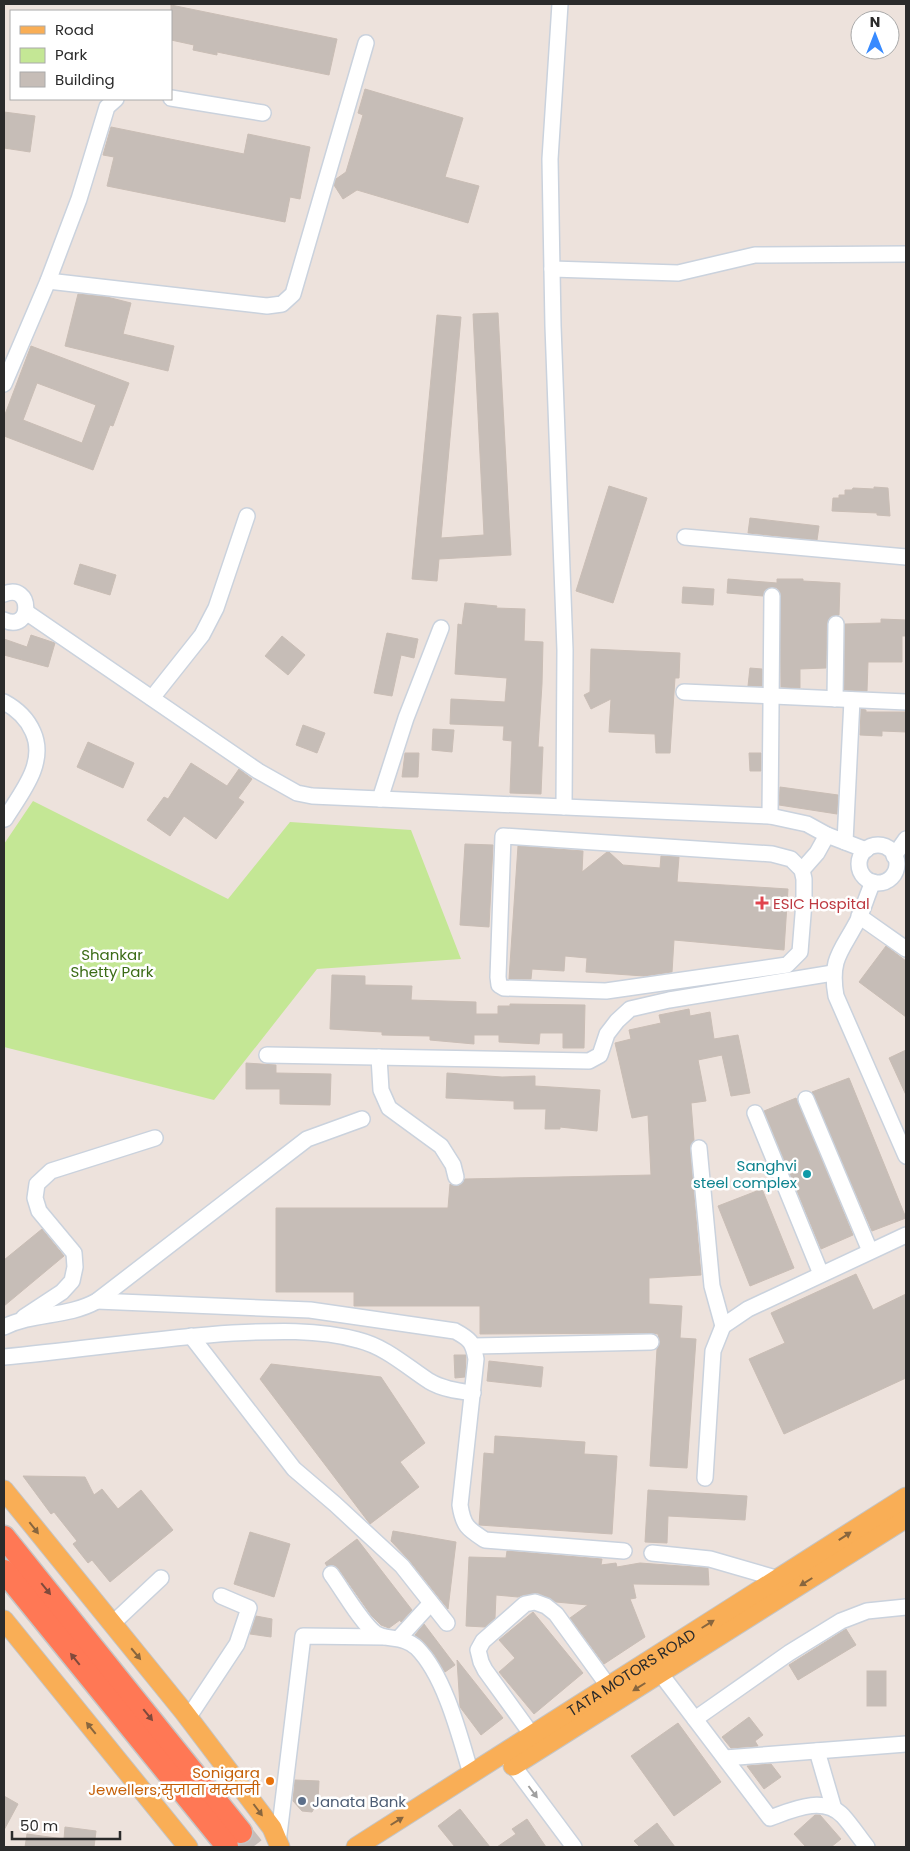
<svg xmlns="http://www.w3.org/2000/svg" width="910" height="1851" font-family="Poppins,'Noto Sans Devanagari',sans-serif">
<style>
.green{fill:#c4e795}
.building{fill:#c6bdb7;stroke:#c9bdb5;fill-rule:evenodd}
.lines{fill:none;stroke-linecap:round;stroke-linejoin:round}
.highway-tunnel{stroke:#c6bdb9;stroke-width:22;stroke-dasharray:22 11;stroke-linecap:butt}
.minor-casing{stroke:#cad2dd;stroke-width:18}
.major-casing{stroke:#c4c4c4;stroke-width:21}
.highway-casing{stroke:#c4c4c4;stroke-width:25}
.minor{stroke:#fff;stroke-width:15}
.major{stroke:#f9ae56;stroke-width:19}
.highway{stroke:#ff7855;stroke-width:22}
.oneway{fill:#88663e}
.oneway2{fill:#804a3c}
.oneway3{fill:#a0a0a0}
.health-dot{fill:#e0444e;stroke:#fff;stroke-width:2}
.culture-dot{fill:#0f9aa8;stroke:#fff;stroke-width:2}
.food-dot{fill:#e8710a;stroke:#fff;stroke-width:2}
.service-dot{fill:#5c6f8a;stroke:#fff;stroke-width:2}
.labels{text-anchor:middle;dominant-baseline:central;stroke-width:5;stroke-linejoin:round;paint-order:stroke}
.health-label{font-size:15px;fill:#be3a42;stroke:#fff;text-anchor:start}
.park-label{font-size:15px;fill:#3b6c16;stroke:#fff}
.culture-label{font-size:15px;fill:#0d838f;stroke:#fff;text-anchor:end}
.street-label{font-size:15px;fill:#2b2b2b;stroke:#fff}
.food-label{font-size:15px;fill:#c56008;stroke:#fff;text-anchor:end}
.service-label{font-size:15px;fill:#4e5e75;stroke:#fff;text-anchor:start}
</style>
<rect width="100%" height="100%" fill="#ede2dc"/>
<!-- green -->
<polygon class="green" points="33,801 228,899 290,822 411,830 461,959 317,969 214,1100 4,1047 4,844"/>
<!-- building -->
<g class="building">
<polygon points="171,5 337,39 329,75 217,52 217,55 193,50 194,45 171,40"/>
<polygon points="365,89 463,118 445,177 479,186 468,223 357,190 343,199 334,185 336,179 346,172 363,115 358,113"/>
<polygon points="4,112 35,116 30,152 4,148"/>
<polygon points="111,127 244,154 248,134 310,147 300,199 290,197 285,222 107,186 114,157 103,155"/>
<polygon points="78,294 107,297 131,303 123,334 174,346 168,371 65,346"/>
<polygon points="498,313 511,555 439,559 437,581 412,579 437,315 461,317 441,538 484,535 473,314"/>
<path d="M31 346 129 383 113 426 110 425 93 470 4 436V417ZM37 383 96 405 82 443 23 420Z"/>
<polygon points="609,486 647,498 613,603 576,591"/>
<polygon points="874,487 888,488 890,516 877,515 877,513 832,511 833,498 839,498 839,495 845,495 845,490 852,490 853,488 874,489"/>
<polygon points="750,518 819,526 817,540 748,533"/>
<polygon points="80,564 116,575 110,595 74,584"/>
<polygon points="728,579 777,583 777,579 803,579 803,581 840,583 839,615 831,616 827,623 826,668 800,669 800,688 781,687 780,592 777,588 772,587 764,591 763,596 727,593"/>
<polygon points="683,587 714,589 713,605 682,603"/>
<polygon points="465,603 497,606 496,608 525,609 524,641 543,642 542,684 538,747 543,747 541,794 510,793 512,741 503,740 504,726 450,724 451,699 505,702 507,678 455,674 458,624 462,625"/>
<polygon points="881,619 906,620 906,636 902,636 902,662 868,662 867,691 844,690 845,624 881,623"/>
<polygon points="387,633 418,639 414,658 401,655 392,696 374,693"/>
<polygon points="31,635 55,643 48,667 4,655 4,639 27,647"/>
<polygon points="282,636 305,655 288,675 265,656"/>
<polygon points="591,649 680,653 679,678 675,678 670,753 656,753 655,734 609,732 611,699 591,709 584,695 590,692"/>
<polygon points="750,668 762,669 762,686 748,686"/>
<polygon points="861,709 866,710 866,712 906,712 906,732 882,731 882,736 860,735"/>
<polygon points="303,725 325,733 317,753 296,745"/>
<polygon points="433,729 454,730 452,752 432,750"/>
<polygon points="88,742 134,763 123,788 77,767"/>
<polygon points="405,753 419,753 418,777 402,777"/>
<polygon points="749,753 761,753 761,771 750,771"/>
<polygon points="191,763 227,786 239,769 252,779 238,798 244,802 216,839 184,816 170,836 147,820 164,797 168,799"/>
<polygon points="780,787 838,795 837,814 779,805"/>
<polygon points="465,844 493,845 489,927 460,925"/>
<polygon points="518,846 583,851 582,872 607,852 609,852 623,865 660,868 661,856 679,857 677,882 788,889 784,950 674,940 672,972 644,976 586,972 587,958 565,956 564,971 532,969 531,979 509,979"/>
<polygon points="886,946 906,961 906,1017 859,982"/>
<polygon points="332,975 365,976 365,985 412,986 411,1000 476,1002 476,1014 498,1014 498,1006 510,1006 510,1004 585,1005 584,1048 563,1048 563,1033 540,1033 539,1044 499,1042 499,1035 474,1035 474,1044 430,1040 430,1036 382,1035 382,1032 330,1029"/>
<polygon points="689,1009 690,1016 710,1012 714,1039 738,1035 750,1093 731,1096 722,1055 698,1060 706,1101 691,1103 694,1140 690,1149 701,1275 649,1278 649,1304 682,1306 680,1338 696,1339 687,1468 650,1466 657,1349 660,1342 658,1334 651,1333 480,1334 480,1306 354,1306 354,1292 276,1292 276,1208 448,1208 450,1184 459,1186 465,1179 651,1175 648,1115 632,1118 615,1043 631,1039 629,1030 661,1023 659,1015"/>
<polygon points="906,1050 906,1095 889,1058"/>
<polygon points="246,1063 276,1065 276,1073 331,1074 330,1105 280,1104 280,1089 246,1089"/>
<polygon points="447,1073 502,1077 535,1076 535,1086 600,1090 597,1131 560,1127 560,1129 545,1129 546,1109 514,1109 514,1101 446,1098"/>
<polygon points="849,1078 906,1218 872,1231 812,1092"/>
<polygon points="796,1098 853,1235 821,1249 764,1111"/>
<polygon points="762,1189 794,1268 750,1286 718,1206"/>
<polygon points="42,1229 64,1256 4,1306 4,1260"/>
<polygon points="856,1274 873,1310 906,1294 906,1378 784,1434 749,1359 785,1343 771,1313"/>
<polygon points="454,1355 466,1355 465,1377 455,1378"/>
<polygon points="489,1361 543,1367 541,1387 487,1381"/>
<polygon points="271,1364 381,1377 425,1443 400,1462 419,1487 370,1524 260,1379"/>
<polygon points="495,1436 585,1442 584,1454 617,1456 612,1534 479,1525 484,1453 494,1454"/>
<polygon points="23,1476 85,1477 94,1495 102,1489 118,1509 141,1490 173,1530 110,1582 92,1560 88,1563 73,1544 77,1541 54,1512 51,1514"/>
<polygon points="648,1490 747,1496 745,1520 668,1516 667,1543 645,1542"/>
<polygon points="393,1531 456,1542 448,1609 409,1560 391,1541"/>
<polygon points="250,1532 290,1544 274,1597 234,1584"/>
<polygon points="357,1539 412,1610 401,1622 400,1620 389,1628 381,1625 371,1615 338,1568 334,1565 327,1566 325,1563"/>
<polygon points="507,1551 602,1559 601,1565 616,1563 617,1567 640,1563 708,1568 709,1585 633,1584 636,1598 630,1599 645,1637 604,1664 570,1618 588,1605 556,1602 538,1593 523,1595 518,1597 496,1595 495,1618 485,1627 466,1626 469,1557 506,1558"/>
<polygon points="533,1612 583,1673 534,1714 499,1672 515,1658 499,1640"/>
<polygon points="256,1616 272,1619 271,1637 250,1634"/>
<polygon points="424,1624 455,1665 445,1672 434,1654 423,1641 415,1635"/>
<polygon points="846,1629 856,1645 798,1680 789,1665"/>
<polygon points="457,1660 503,1718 481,1735 460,1707"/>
<rect x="867" y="1671" width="19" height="35"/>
<polygon points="749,1717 763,1735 755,1741 758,1746 731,1748 722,1737"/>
<polygon points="678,1723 721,1782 674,1816 631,1756"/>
<polygon points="771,1764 781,1777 764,1789 747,1766"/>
<polygon points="295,1780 319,1781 318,1801 312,1812 302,1811 293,1801"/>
<polygon points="4,1796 18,1804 4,1830"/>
<polygon points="460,1809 490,1847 455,1847 438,1826"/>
<polygon points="815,1815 820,1815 841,1839 831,1847 806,1847 794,1834"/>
<polygon points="527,1819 546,1847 497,1847 516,1834 512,1829"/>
<polygon points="657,1823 675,1847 640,1847 634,1841"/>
<polygon points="65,1827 96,1831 94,1847 25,1847 27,1834 64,1839"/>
</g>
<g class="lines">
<!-- highway-tunnel -->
<polyline class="highway-tunnel" points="241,1832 253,1847"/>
<defs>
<g id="minor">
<polyline points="560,4 550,159 553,326 565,650 564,807"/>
<polyline points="171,98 263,113"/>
<polyline points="552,269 678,273 755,255 906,254"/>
<polyline points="48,281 267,306 282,304 293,294 366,43"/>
<polyline points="4,384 48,281 79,199 107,107 116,99"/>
<polyline points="685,537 906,557"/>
<path d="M4 594C33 582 33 633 4 620"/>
<polyline points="26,612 258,771 297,793 312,796 770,816 807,824 827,835 866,850"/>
<polyline points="684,692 906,702"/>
<polyline points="152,698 202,635 216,608 247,516"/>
<polyline points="835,699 836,624"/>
<path d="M4 702C17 709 27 718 33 732 47 763 21 793 5 819"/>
<polyline points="380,799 406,718 441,628"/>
<polyline points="770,816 772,596"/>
<polygon points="503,836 772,854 791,859 802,870 804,879 804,902 800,952 787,965 606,991 504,988 499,985 498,977"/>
<polyline points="845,842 852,700"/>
<circle cx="878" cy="864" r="19"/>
<polyline points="894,856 906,839"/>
<polyline points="802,870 817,853 827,835"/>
<path d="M873 882C868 893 864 906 859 918 843 950 829 957 836 996L906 1156"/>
<polyline points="859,916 906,949"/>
<polyline points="267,1055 589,1061 600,1055 607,1034 617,1021 630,1009 669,1000 833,973"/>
<polyline points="379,1057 381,1090 389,1108 441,1146 453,1165 456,1177"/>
<polyline points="806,1099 870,1251"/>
<polyline points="755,1113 821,1274"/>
<polyline points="699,1148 712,1286 723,1326"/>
<path d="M97 1301 310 1310 455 1331C470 1339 473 1342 476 1359L460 1505C463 1526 468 1529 485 1540L624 1551"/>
<polyline points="24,1317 62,1292 72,1281 75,1267 74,1253 39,1211 35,1198 37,1184 51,1171 155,1138"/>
<path d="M4 1327C34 1312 66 1318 97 1301L307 1139 362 1119"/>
<polyline points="191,1336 294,1469 335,1504 402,1566 447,1623"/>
<polyline points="474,1346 651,1342"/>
<path d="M4 1357C80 1350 157 1338 233 1333 274 1331 318 1329 358 1340 386 1347 406 1366 429 1381 442 1389 459 1391 473 1393"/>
<polyline points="705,1478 713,1351 723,1326 748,1309 906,1235"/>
<polyline points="652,1553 710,1559 779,1579"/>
<path d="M331 1574C342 1589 361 1622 375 1633 386 1641 404 1635 417 1648 445 1676 460 1737 471 1774"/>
<polyline points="112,1624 161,1578"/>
<polyline points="399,1638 431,1603"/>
<path d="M660 1673 770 1818C792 1810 823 1795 843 1816 852 1826 859 1837 867 1847"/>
<polyline points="188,1718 237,1644 249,1608 221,1596"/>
<polyline points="695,1719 789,1653 841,1621 867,1611 906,1607"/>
<polyline points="532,1735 485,1670 481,1662 478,1650 483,1641 525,1604 535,1602 546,1606 556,1614 609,1687"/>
<polyline points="817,1751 834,1809"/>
<polyline points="507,1757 574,1847"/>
<polyline points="725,1758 906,1744"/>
<polyline points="278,1843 303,1636 384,1637"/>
</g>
<g id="major">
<polyline points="4,1490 184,1712 272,1828 280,1847"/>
<polyline points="4,1620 188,1847"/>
<polyline points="513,1766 906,1518"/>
<path id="s1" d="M356 1847 906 1497"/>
</g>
<g id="highway">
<polyline points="4,1537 241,1832"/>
<polyline points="4,1571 227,1846"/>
</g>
</defs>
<!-- minor casing -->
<use href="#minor" class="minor-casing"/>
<!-- major casing -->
<use href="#major" class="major-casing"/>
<!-- highway casing -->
<use href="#highway" class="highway-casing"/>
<!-- minor -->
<use href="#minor" class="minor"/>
<!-- major -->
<use href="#major" class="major"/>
<!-- highway -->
<use href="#highway" class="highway"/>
</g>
<!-- one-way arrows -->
<defs><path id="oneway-solid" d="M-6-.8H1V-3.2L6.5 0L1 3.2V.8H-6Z" transform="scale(1.25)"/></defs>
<g class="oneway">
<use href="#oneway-solid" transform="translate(34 1528) rotate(52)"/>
<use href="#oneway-solid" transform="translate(845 1536) rotate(-33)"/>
<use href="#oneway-solid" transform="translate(806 1582) rotate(148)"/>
<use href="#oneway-solid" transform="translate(708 1624) rotate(-32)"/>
<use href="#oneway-solid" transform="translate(136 1654) rotate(50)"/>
<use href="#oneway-solid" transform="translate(639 1687) rotate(148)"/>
<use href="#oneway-solid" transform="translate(91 1728) rotate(-129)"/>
<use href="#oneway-solid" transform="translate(258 1810) rotate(53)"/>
<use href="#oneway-solid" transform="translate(397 1821) rotate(-32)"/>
</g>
<g class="oneway2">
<use href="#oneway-solid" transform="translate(46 1589) rotate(51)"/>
<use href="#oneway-solid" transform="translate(75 1659) rotate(-129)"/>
<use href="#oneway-solid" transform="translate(148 1715) rotate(51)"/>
</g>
<use class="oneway3" href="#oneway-solid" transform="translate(533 1792) rotate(53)"/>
<!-- markers -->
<path class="health-dot" d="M759.5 895.5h5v5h5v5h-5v5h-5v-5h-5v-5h5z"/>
<circle class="culture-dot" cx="807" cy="1174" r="5"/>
<circle class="food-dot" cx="270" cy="1781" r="5"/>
<circle class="service-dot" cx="302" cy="1801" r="5"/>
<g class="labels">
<!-- health labels -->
<g class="health-label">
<text x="773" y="903">ESIC Hospital</text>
</g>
<!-- park labels -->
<g class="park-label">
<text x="112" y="954">Shankar<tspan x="112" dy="17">Shetty Park</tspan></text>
</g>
<!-- culture labels -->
<g class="culture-label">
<text x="797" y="1165">Sanghvi<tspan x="797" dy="17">steel complex</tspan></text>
</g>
<!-- street labels -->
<g class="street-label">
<text stroke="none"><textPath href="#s1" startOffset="326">TATA MOTORS ROAD</textPath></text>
</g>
<!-- food labels -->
<g class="food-label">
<text x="260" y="1772">Sonigara<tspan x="260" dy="17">Jewellers;सुजाता मस्तानी</tspan></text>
</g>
<!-- service labels -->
<g class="service-label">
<text x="312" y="1801">Janata Bank</text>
</g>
</g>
<!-- border -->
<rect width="910" height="1851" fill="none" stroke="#2b2b2b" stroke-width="10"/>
<!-- legend -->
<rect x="10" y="10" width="162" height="90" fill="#ffffff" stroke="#aaaaaa"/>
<rect x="20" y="26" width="25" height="8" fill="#f9ae56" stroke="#aaaaaa"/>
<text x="55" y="35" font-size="15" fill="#2b2b2b">Road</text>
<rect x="20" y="48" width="25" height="15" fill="#c4e795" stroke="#aaaaaa"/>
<text x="55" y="60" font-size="15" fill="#2b2b2b">Park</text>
<rect x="20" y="72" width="25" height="15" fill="#c6bdb7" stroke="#aaaaaa"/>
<text x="55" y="85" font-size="15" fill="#2b2b2b">Building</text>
<!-- north arrow -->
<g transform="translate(875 35)"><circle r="24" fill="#ffffff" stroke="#aaaaaa"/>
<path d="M0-4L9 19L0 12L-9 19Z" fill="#378aff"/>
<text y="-8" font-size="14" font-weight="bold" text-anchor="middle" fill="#2b2b2b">N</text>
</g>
<!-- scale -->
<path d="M12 1831v8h108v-8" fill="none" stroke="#2b2b2b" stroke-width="2.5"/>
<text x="20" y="1831" font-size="15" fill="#2b2b2b" stroke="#ffffff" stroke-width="4" paint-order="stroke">50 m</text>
</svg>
